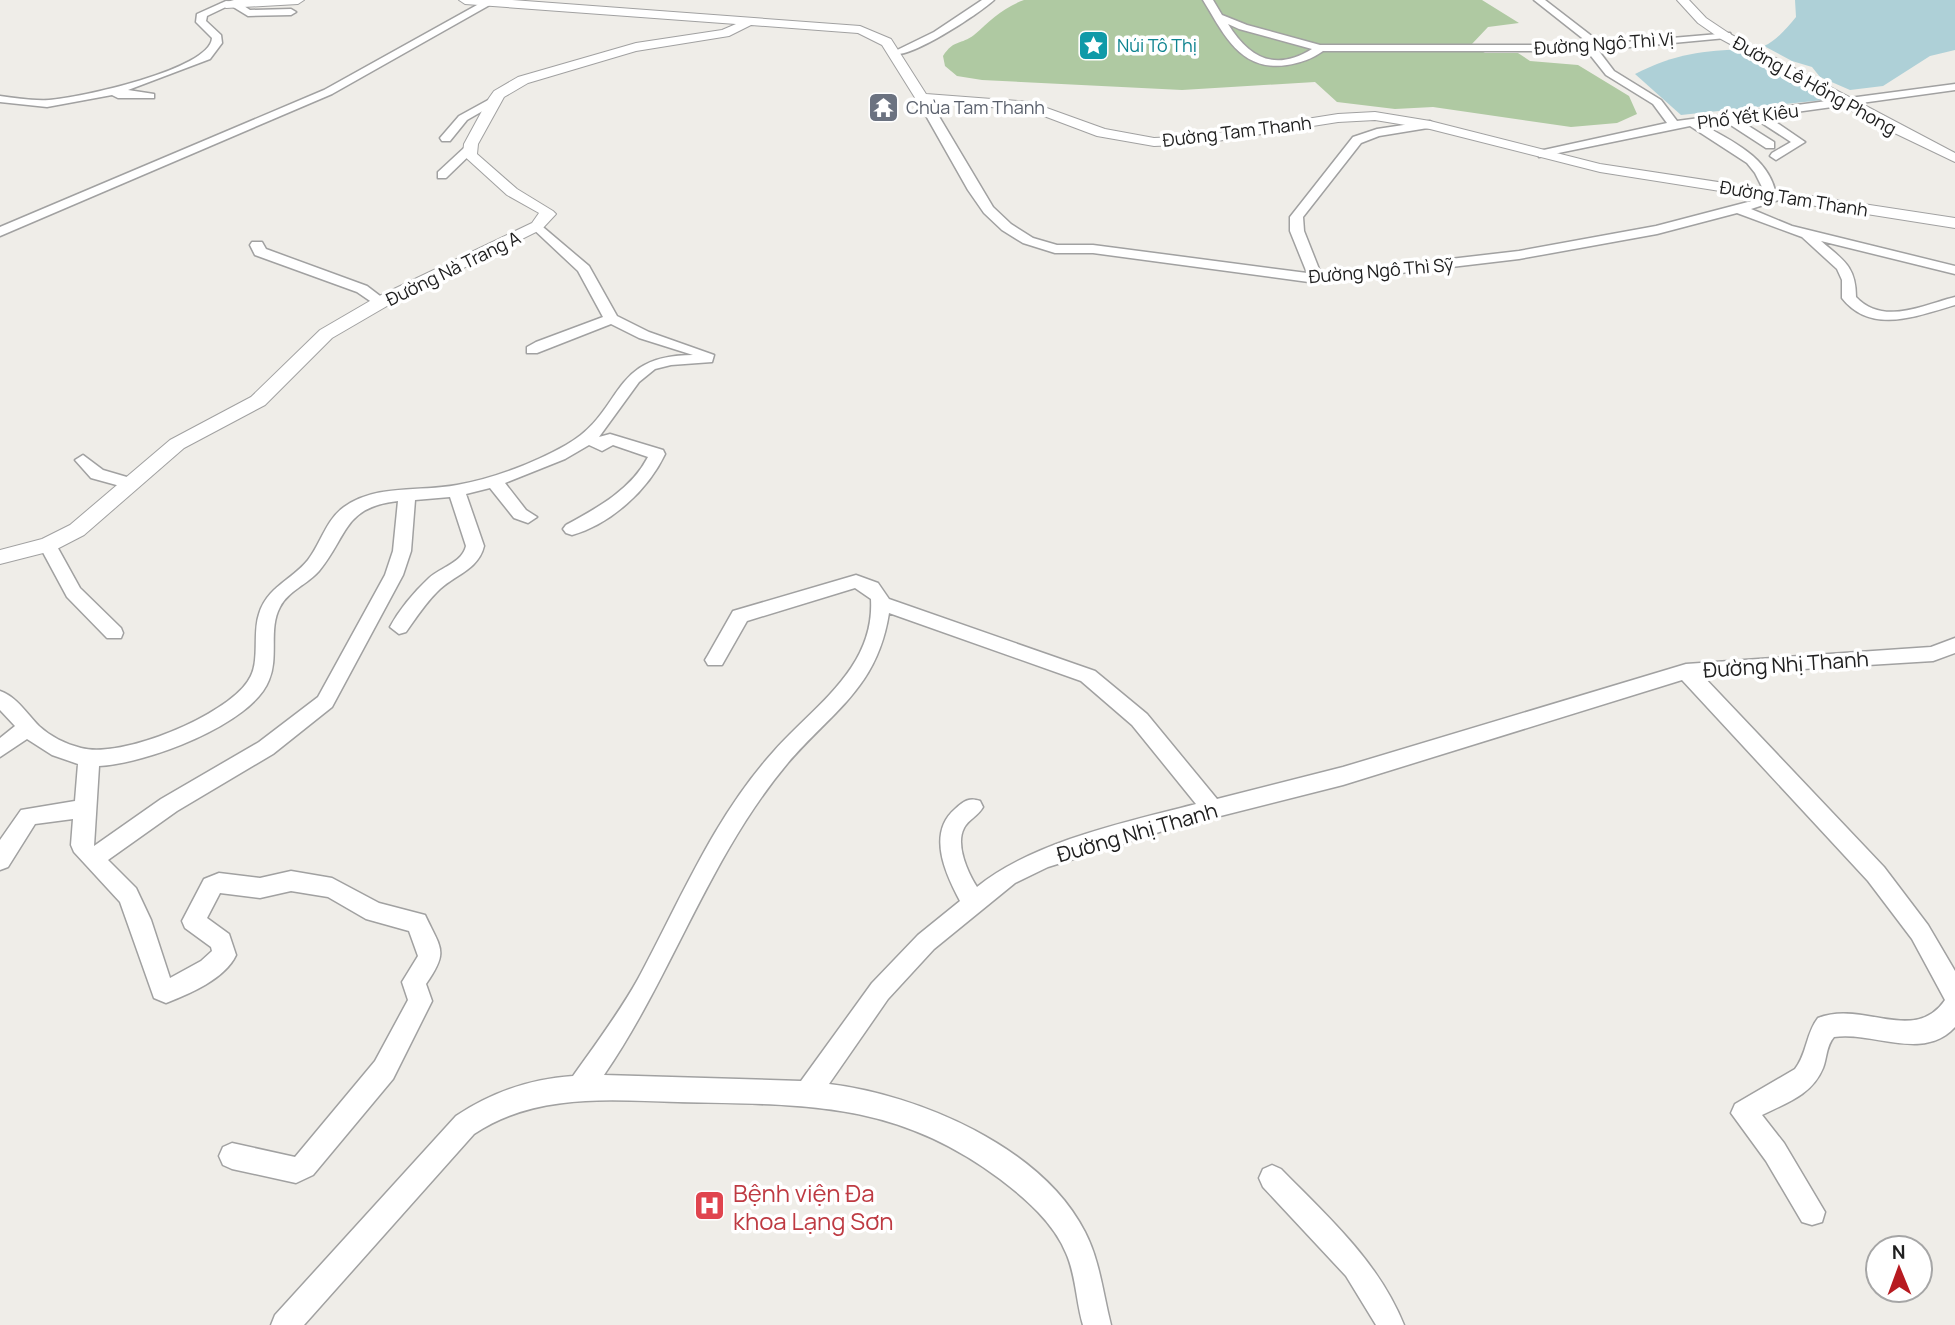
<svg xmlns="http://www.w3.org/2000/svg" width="1955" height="1325" font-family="Manrope,sans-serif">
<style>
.forest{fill:#afc9a2}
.water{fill:#aed0d7}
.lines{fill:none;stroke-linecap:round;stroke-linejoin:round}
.minor-casing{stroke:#a1a1a1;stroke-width:3}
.tertiary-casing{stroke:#a1a1a1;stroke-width:2}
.minor{fill:#fff;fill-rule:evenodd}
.tertiary{fill:#fff;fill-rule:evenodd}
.labels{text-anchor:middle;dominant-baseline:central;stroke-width:7;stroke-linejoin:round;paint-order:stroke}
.far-street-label{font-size:18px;fill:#202020;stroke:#fff}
.far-culture-label{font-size:18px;fill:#0d838f;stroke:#fff;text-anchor:start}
.far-worship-label{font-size:18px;fill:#5b616d;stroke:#fff;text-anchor:start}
.street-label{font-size:21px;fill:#202020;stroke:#fff}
.near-health-label{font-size:24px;fill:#be3a42;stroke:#fff;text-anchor:start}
</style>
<rect width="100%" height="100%" fill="#efede8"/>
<!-- forest -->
<path class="forest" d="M1024 0H1482L1519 23 1488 27 1471 45 1485 53H1518L1530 61 1578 65 1629 96 1637 114 1617 123 1571 127 1433 107 1395 109 1337 102 1315 82 1182 90 982 80 957 76 945 66 943 56C954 39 961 45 974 35 990 21 1002 8 1024 0Z"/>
<!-- water -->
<g class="water">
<path d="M1795 0H1955V50L1930 56 1883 86 1850 90 1820 77 1812 67 1792 61 1764 46C1776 41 1788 27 1796 17Z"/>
<path d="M1747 49 1833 99 1681 115 1635 74C1677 53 1701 51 1747 49Z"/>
</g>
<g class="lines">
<defs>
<g id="minor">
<polygon points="486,0 495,2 332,94 0,236 0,227 324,90"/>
<path d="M982 0H994C980 13 905 63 891 53L934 32Z"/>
<path d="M1203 0H1213L1222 15 1247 25 1320 45H1591L1534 0H1545L1602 44 1730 33 1731 35 1726 38 1598 50 1614 71 1661 100 1677 121 1955 84V90L1767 116 1805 142 1776 160 1770 156 1772 153 1791 142 1754 118 1739 120 1774 142V148H1766L1726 122 1703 125C1732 141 1770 158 1776 195L1785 192 1791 196 1751 209 1792 226 1955 266V274L1821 241C1843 260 1856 266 1856 297 1883 326 1923 305 1955 297V305C1917 316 1871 335 1842 298V280L1837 269 1802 237 1737 213 1657 234 1519 259 1316 283 1093 253H1055L1023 243 1002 230 984 213 968 190 916 98 918 96 928 98 993 207 1011 224 1033 238 1057 245H1093L1307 273 1290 231V217L1353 137 1377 129 1430 121 1436 125 1434 127 1379 136 1361 143 1303 217 1304 231 1321 274 1519 251 1656 226 1767 197 1755 173 1747 163 1690 126 1539 157V151L1667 123 1653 104 1606 75 1587 51H1323C1312 59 1300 63 1287 65 1240 72 1224 34 1203 0ZM1228 24 1239 29 1312 49C1275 72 1249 58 1228 24Z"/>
<path d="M226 1 238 2 250 10 291 9 296 12 291 15 248 16 230 5 207 16 206 21 221 35 222 43 210 59 128 90 154 94V98H118L112 95 47 107 0 102V96C16 98 32 101 49 100 78 98 210 70 212 38L196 22 197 14Z"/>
<polygon points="490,99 500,101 467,120 450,141 442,141 440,138 459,116"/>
<polygon points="465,147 475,150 446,178 438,178 438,172"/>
<path d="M537 222 589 266 617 316 649 332 714 355 712 362 671 365 655 369 639 382 599 437 610 434 663 450 665 454C648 490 611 524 572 535L566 533 563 529 566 525C597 508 631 490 648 457L613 445 602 451 589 445 565 459 505 483 526 510 537 517 528 523 514 518 490 488 466 494 484 546C478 571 453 575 437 592 425 604 416 618 406 632L399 634 390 627C399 610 414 592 429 578 441 567 462 563 466 546L450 497 415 500 411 551 403 575 332 707 273 754 177 811 108 860 136 888 151 920 170 978 201 961 212 951 211 947 185 928 182 921 204 879 219 873 260 878 291 871 332 878 379 903 425 915C441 949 449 951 426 984L432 1001 393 1079 313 1175 296 1183 232 1169 223 1165 219 1156 223 1147 232 1143 295 1157 375 1061 408 1000 402 982 418 956 409 931 366 919 328 897 291 891 260 898 220 893 207 918 229 934 236 955C225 979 189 994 166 1003L154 998 120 902 74 852 71 845 73 819 35 824 8 867 0 870V840L21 810 75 801 78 764 52 755 27 739 0 757V738L15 726 0 710V691C17 697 27 714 39 726 51 737 66 744 81 748 122 759 225 716 248 681 261 663 252 634 259 614 267 587 292 580 308 560 321 543 326 520 344 507 376 484 419 492 457 485 493 479 534 463 566 445 625 412 608 355 693 355L639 338 611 324 537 353H527V347L536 342 603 317 578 271 530 226ZM398 501 393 551 385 575 318 697 259 742 161 799 94 846 99 766C144 764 252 725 269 680 279 657 268 629 280 607 288 591 308 584 319 571 348 536 343 507 398 501Z"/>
<polygon points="252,242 262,242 266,249 367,286 388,302 386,305 376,305 357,292 255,255 250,245"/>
<polygon points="83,455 103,470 137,480 139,484 131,489 91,478 75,460"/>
<polygon points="48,539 54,541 80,588 121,628 123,633 121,638 107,638 67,597 39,545"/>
<path d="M856 575 878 583 889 599 1095 671 1147 714 1217 799 1343 767 1686 664 1931 647 1955 638V653L1933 661 1702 675 1884 867 1928 925 1955 971V1027C1923 1062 1873 1031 1834 1037 1826 1046 1827 1058 1823 1068 1812 1095 1786 1103 1762 1115L1784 1143 1825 1212 1822 1222 1812 1225 1802 1222 1766 1161 1731 1113 1735 1104 1795 1069C1807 1054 1806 1033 1818 1018 1863 1000 1914 1045 1945 1000L1912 939 1868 881 1682 680 1343 785 1169 829 1048 867 1015 883 934 949 888 999 829 1084C919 1095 1042 1147 1085 1232 1100 1261 1103 1294 1111 1325H1083C1076 1302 1076 1275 1066 1253 1054 1223 1025 1198 1000 1179 894 1100 804 1105 678 1102 607 1100 536 1093 474 1134L304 1325H271L275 1315 456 1116C492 1092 530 1079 573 1076 595 1045 619 1013 638 979 680 901 714 817 774 751 814 706 875 668 871 599L855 588 747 621 722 665H708L705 660 708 655 733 611ZM889 613 1081 681 1132 725 1196 804C1126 822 1032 842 977 887 968 873 955 845 964 828 968 820 978 816 983 807L980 801C969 797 964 801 955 809 927 833 945 873 960 901L918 935 872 983 801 1081 604 1075C672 976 709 857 787 764 832 711 877 689 889 613Z"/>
<path d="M1272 1165 1281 1169C1329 1218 1378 1261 1404 1325H1376L1346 1276 1263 1187 1259 1178 1263 1169Z"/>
</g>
<g id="tertiary">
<polygon points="234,0 304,0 298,4 226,8 220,4"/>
<polygon points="459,0 512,0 860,26 891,39 926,94 1030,102 1105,129 1154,138 1198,136 1338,114 1375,112 1430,121 1600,164 1955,218 1955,228 1600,172 1430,129 1375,120 1338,122 1198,144 1154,146 1097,136 1028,110 917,101 882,45 858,33 751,25 729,36 636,51 528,83 504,97 478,144 477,154 517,189 553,211 556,214 542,229 387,306 332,338 265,405 184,448 84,535 55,550 0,564 0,550 42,539 70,525 170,440 251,397 320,330 375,298 532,223 539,213 507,195 463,155 464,144 489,98 494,91 518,77 636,43 722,30 736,24 465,4"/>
<polygon points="1677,0 1689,0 1706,18 1730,34 1955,153 1955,162 1882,127 1721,39 1698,23"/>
</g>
</defs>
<!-- minor casing -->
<use href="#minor" class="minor-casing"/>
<!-- tertiary casing -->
<use href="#tertiary" class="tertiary-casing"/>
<!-- minor -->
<use href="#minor" class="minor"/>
<!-- tertiary -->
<use href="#tertiary" class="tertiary"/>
</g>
<!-- icons -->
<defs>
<symbol id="sight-square" viewBox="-11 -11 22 22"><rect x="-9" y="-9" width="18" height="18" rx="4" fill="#0f9aa8" stroke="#fff"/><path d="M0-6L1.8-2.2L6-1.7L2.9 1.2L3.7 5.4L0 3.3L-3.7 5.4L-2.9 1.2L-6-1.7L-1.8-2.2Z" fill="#fff"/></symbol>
<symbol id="temple-square" viewBox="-11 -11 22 22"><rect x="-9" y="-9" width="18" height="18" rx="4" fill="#6b7280" stroke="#fff"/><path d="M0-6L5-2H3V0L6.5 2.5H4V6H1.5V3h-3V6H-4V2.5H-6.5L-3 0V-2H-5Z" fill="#fff"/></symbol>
<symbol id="hospital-square" viewBox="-11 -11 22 22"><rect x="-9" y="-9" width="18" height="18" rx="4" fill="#e0444e" stroke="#fff"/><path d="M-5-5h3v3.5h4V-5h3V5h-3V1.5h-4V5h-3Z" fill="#fff"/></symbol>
</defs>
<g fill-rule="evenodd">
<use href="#sight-square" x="1076" y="28" width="35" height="35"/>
<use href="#temple-square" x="866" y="90" width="35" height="35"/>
<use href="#hospital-square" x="692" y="1188" width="35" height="35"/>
</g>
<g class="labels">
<!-- far-street labels -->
<g class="far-street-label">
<text transform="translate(1604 43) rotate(-4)">Đường Ngô Thì Vị</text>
<text transform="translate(1815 85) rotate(29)">Đường Lê Hồng Phong</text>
<text transform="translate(1748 116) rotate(-7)">Phố Yết Kiêu</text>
<text transform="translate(1237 131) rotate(-7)">Đường Tam Thanh</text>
<text transform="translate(1794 198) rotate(9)">Đường Tam Thanh</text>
<text transform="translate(453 268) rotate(-26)">Đường Nà Trang A</text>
<text transform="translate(1381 270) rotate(-5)">Đường Ngô Thì Sỹ</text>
</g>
<!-- far-culture labels -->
<g class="far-culture-label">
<text x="1117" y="45">Núi Tô Thị</text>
</g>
<!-- far-worship labels -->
<g class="far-worship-label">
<text x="906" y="107">Chùa Tam Thanh</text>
</g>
<!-- street labels -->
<g class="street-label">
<text transform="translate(1786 664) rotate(-4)">Đường Nhị Thanh</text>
<text transform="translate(1137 832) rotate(-16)">Đường Nhị Thanh</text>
</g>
<!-- near-health labels -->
<g class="near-health-label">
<text x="733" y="1192">Bệnh viện Đa<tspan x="733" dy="28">khoa Lạng Sơn</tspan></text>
</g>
</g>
<!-- north arrow -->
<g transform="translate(1899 1269) rotate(359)"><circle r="33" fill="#ffffff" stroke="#a6a6a6" stroke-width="2"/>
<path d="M0-5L12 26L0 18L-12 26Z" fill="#b71a20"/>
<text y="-10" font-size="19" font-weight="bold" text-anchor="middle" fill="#202020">N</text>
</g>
</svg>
